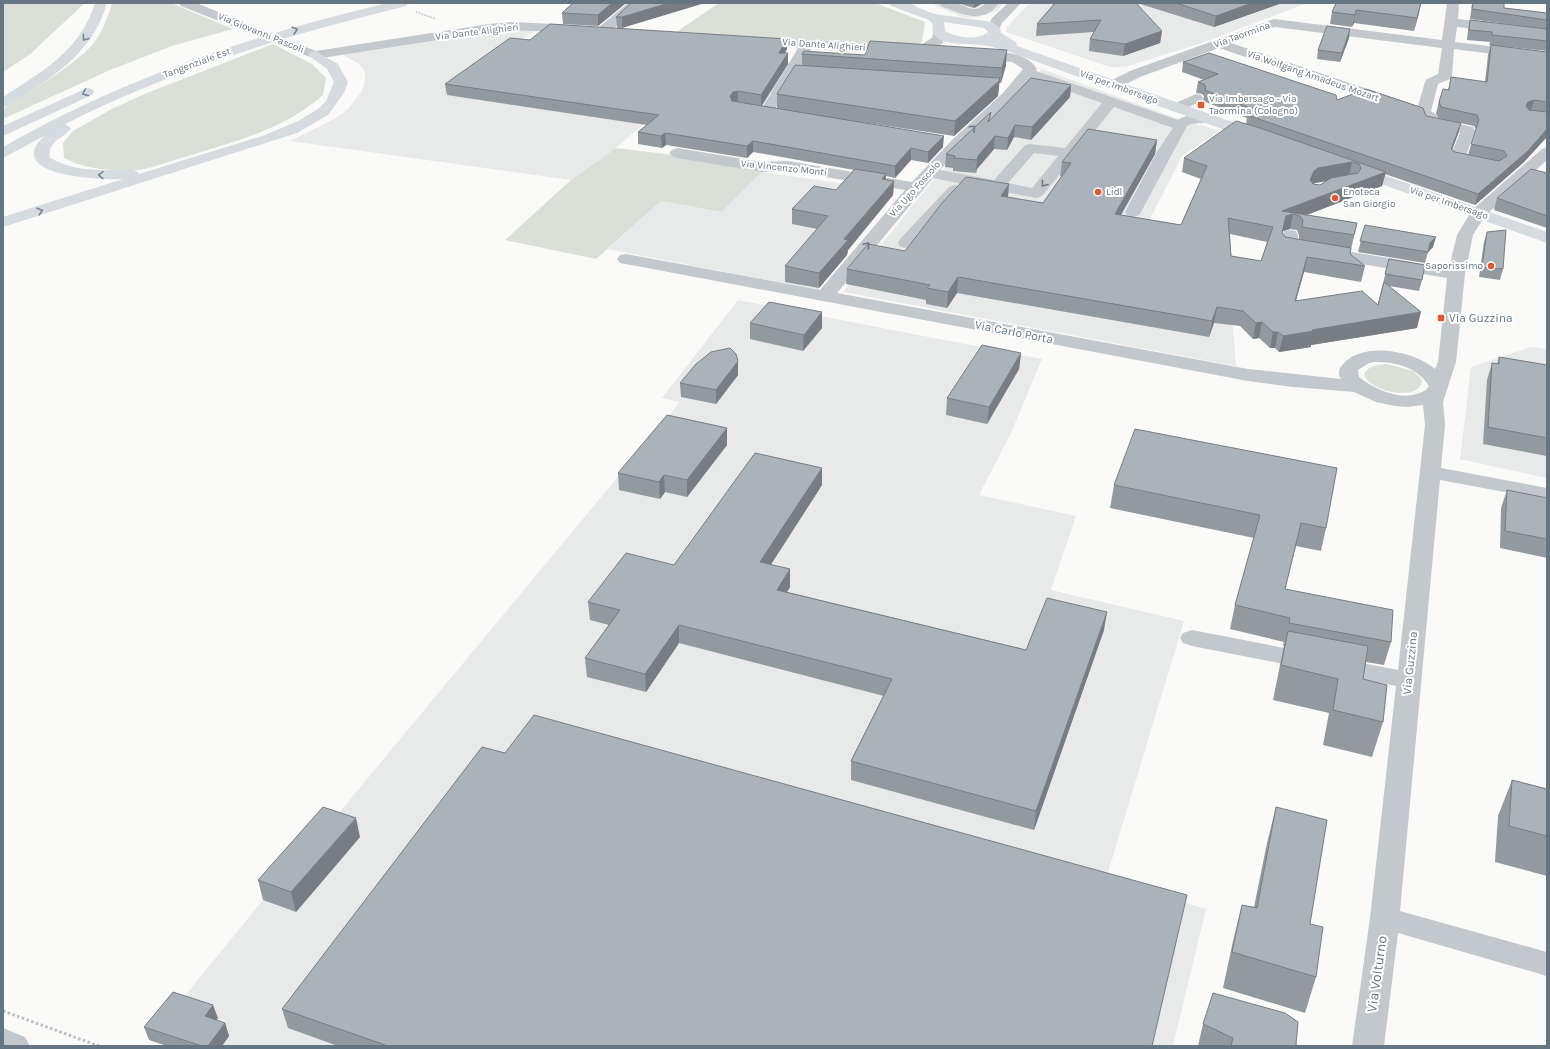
<svg xmlns="http://www.w3.org/2000/svg" width="1550" height="1049" font-family="Karla,sans-serif">
<style>
.built{fill:#e8e9e9}
.green{fill:#dadfd7}
.lines{fill:none;stroke-linecap:round;stroke-linejoin:round}
.path-far1{stroke:#bbbfc2;stroke-width:1.5;stroke-dasharray:1.5 1.5;stroke-linecap:butt}
.path{stroke:#bbbfc2;stroke-width:3;stroke-dasharray:2.5 2.5;stroke-linecap:butt}
.minor{fill:#c3c8cc;fill-rule:evenodd}
.major{fill:#d6dbdf;fill-rule:evenodd}
.highway{fill:#d6dbdf;fill-rule:evenodd}
.wall{fill:#929a9f;fill-rule:evenodd}
.shaded-wall{fill:#777d82}
.building{fill:#aab3b9;stroke:#777d82;fill-rule:evenodd}
.oneway{stroke:#768591}
.oneway2{stroke:#6a7a87}
.poi-dot{fill:#e4572e;stroke:#fff;stroke-width:1.5}
.labels{text-anchor:middle;dominant-baseline:central;stroke-width:4;stroke-linejoin:round;paint-order:stroke}
.far-street-label{font-size:10px;fill:#657683;stroke:#fff}
.far-poi-label{font-size:10px;fill:#657683;stroke:#fff;text-anchor:start}
.poi-label{font-size:12px;fill:#657683;stroke:#fff;text-anchor:start}
.street-label{font-size:12px;fill:#657683;stroke:#fff}
.near-street-label{font-size:14px;fill:#657683;stroke:#fff}
</style>
<rect width="100%" height="100%" fill="#fafaf8"/>
<!-- built -->
<g class="built">
<polygon points="930,3 1004,3 997,11 975,18 962,17"/>
<polygon points="1030,3 1307,3 1205,42 1125,67 1110,67 1006,32 1007,27"/>
<polygon points="538,28 512,48 692,66 786,72 773,92 694,81 616,148 571,180 290,141 336,118 348,109 362,91 365,80 365,72 359,64 338,52 490,29"/>
<polygon points="1042,69 1173,117 1219,131 1182,156 1148,223 1226,238 1236,366 843,292 934,179"/>
<polygon points="762,172 895,191 818,290 608,249 661,201 722,212"/>
<polygon points="738,300 1042,359 1011,433 979,495 1076,516 1051,590 1184,621 1106,879 1206,909 1173,1046 167,1046 149,1040 263,900 328,826 680,402 662,398"/>
<polygon points="1531,347 1547,349 1547,478 1460,459 1471,367"/>
</g>
<!-- green -->
<g class="green">
<polygon points="3,3 85,3 29,55 3,72"/>
<path d="M112 3H171L233 29 172 46 110 70 3 119V109C26 94 82 61 96 40 104 28 108 16 112 3Z"/>
<polygon points="722,3 875,3 925,22 922,42 917,47 909,50 675,33 716,5"/>
<path d="M273 44 312 64 326 78 323 95C285 129 236 141 188 156 172 160 155 168 138 170 114 172 85 169 64 158L63 143 73 131 110 110 142 95Z"/>
<polygon points="616,148 665,154 762,172 722,212 661,201 596,259 505,240 571,180"/>
<path d="M1387 364 1413 371 1422 380C1422 402 1369 393 1364 374 1369 365 1378 365 1387 364Z"/>
</g>
<g class="lines">
<!-- path-far1 -->
<polyline class="path-far1" points="416,12 436,19"/>
<!-- path -->
<polyline class="path" points="3,1011 99,1046"/>
<!-- minor -->
<g class="minor">
<polygon points="179,3 196,3 316,51 489,24 512,22 576,25 582,29 576,33 512,30 489,32 315,59 181,6"/>
<polygon points="628,3 641,3 608,34 598,34 597,31 598,28"/>
<path d="M939 3C944 3 951 2 956 3 968 6 974 15 986 3H999C984 25 961 14 941 6Z"/>
<polygon points="1008,3 1021,3 1002,23 998,31 988,31 987,28 992,18"/>
<path d="M1447 3H1459L1458 19 1547 30V38L1457 27 1455 42 1547 53V61L1454 49 1452 76 1450 79 1438 84 1431 111 1437 115V119L1473 127 1475 130 1466 156 1485 160 1488 163 1485 166 1480 168 1452 162 1449 159 1460 133 1424 125 1422 122V117L1219 48 1140 77 1118 88H1108L1106 85 1108 82 1130 71 1274 19 1442 40ZM1275 27 1442 48 1438 74 1427 79 1425 82 1418 106 1231 43Z"/>
<polygon points="939,29 945,33 943,43 928,52 910,56 811,49 771,116 761,116 759,113 798,48 758,45 751,41 753,38 807,40 910,48 919,46 932,38 934,30"/>
<path d="M982 51C1001 52 1026 51 1037 69L1036 71 1178 120C1187 114 1202 113 1212 116L1214 119 1212 122 1190 124 1187 126 1141 212 1139 215 1133 217 1127 215 1125 212 1158 150 1173 128 1114 107 1042 196 1036 198 933 178 837 293 1248 369 1341 379C1337 373 1339 368 1344 363 1364 341 1415 351 1435 369L1438 362 1447 278 1282 251 1280 247 1284 231 1290 230 1296 231 1298 235 1297 243 1449 268 1457 235 1472 210 1542 149 1547 147V160L1485 216 1473 235 1465 274 1456 362 1443 402 1445 425 1441 468 1547 488V500L1440 480 1400 911 1547 952V976L1398 933 1384 1046H1352L1370 918 1396 686 1192 646 1183 643 1180 638 1183 633 1192 630 1398 670 1425 425 1423 405 1407 407 1395 406 1376 402 1354 392 1293 387 1248 381 626 264 620 263 617 259 620 255 626 254 820 290 905 190 788 171 762 172 677 158 672 156 669 153 672 150 677 148 762 162 788 161 912 182 953 139 1003 93 1023 69 1012 62 976 59 971 58 969 55 971 52ZM1031 78 1102 103 1065 148 1030 144 1025 145 994 180 940 170C969 138 1006 113 1031 78ZM1034 153 1058 156 1032 188 1008 183ZM1375 362C1396 362 1417 367 1429 386L1427 389C1406 404 1377 391 1359 377L1358 370 1369 363Z"/>
<polygon points="1196,94 1201,95 1203,98 1201,101 1181,111 1171,111 1169,108 1171,105"/>
<polygon points="955,185 961,187 963,190 961,193 912,247 906,248 900,247 898,243 900,239 949,187"/>
<polygon points="3,1028 25,1037 30,1046 3,1046"/>
</g>
<!-- major -->
<g class="major">
<path d="M889 3H906L935 14 992 22 1000 28 1001 33 1016 42 1017 46 1261 132 1263 135 1261 138 1256 139 1233 133 1007 51C998 49 989 45 980 45 966 43 928 48 933 24L929 20 891 6ZM944 22 984 28 988 32C978 41 957 38 945 31Z"/>
<polygon points="1355,165 1547,232 1547,243 1350,173 1347,170 1350,167"/>
</g>
<!-- highway -->
<g class="highway">
<path d="M95 3H107C92 55 51 78 8 106L3 107V97C43 71 80 51 95 3Z"/>
<path d="M387 3H408L406 6C288 35 174 69 65 124L71 128C64 139 47 140 50 158 76 172 103 171 131 169L136 171 139 174 265 135 298 121 318 109 326 101 334 82 327 69 308 55 310 52 315 51 338 64 348 82 344 93 328 115 297 133 3 227V217L123 179C103 180 2 177 44 136L3 158V147C126 77 250 36 387 3Z"/>
<polygon points="896,3 911,3 924,12 918,16"/>
<polygon points="87,88 92,89 94,92 92,95 3,136 3,126"/>
</g>
</g>
<!-- wall -->
<g class="wall">
<polygon points="573,3 626,3 598,26 563,24 562,13"/>
<polygon points="631,3 622,28 617,28 616,17"/>
<polygon points="958,3 983,3 974,8"/>
<polygon points="1055,3 1162,31 1160,43 1123,56 1089,51 1090,39 1094,32 1036,36 1037,24"/>
<polygon points="1137,3 1282,3 1214,27"/>
<polygon points="1336,3 1419,13 1414,31 1354,23 1352,27 1330,24 1332,12"/>
<polygon points="1466,3 1504,3 1504,8 1547,13 1547,51 1489,45 1490,42 1467,40 1468,30 1470,20 1523,26 1470,19 1472,4 1466,4"/>
<polygon points="1349,38 1340,62 1317,59 1318,50"/>
<polygon points="787,39 787,49 785,53 788,53 788,64 762,106 777,108 777,94 802,66 802,54 1006,65 1001,83 999,83 998,96 954,136 861,122 943,147 928,163 911,160 895,178 886,176 886,179 894,181 893,195 848,250 847,255 819,288 785,282 785,266 817,229 792,224 792,209 836,190 854,170 753,152 747,158 666,145 662,148 638,144 638,132 647,125 447,95 445,84 530,40"/>
<path d="M1491 45 1547 52V136L1524 162 1475 205 1385 174 1382 186 1307 215 1357 223 1350 254 1365 266 1361 282 1304 272 1296 301 1378 304 1389 259 1422 280 1419 291 1389 286 1417 328 1311 345V347L1279 352 1275 348H1270L1259 338 1253 339 1240 326 1214 323 1209 337 957 293 947 308 926 304V300L846 284 847 269 905 251 1008 198 1043 203 1062 176H1060L1062 162 1157 140 1155 154 1121 215 1181 225 1201 179 1182 172 1184 158 1246 124 1247 118 1203 101 1204 96 1202 94 1196 93 1198 82 1204 80 1182 72 1183 62 1337 100 1426 116 1461 123 1458 134 1452 150 1455 152 1468 155 1476 129 1474 126 1438 118 1436 113 1439 102 1448 90 1451 77 1485 82 1488 55ZM1327 181 1320 185 1313 184 1315 183ZM1290 229 1297 230 1299 235V240L1285 237 1282 233 1283 231ZM1230 234 1267 242 1261 261 1231 256Z"/>
<polygon points="1071,85 1070,97 1031,140 1014,137 1007,150 994,149 977,169 976,173 953,171 953,168 945,167 946,154 991,112 990,120"/>
<polygon points="1547,173 1547,228 1494,210 1497,198"/>
<polygon points="1365,225 1433,247 1428,252 1425,263 1358,252"/>
<polygon points="1487,232 1503,269 1500,280 1479,277 1484,242"/>
<polygon points="822,312 822,328 803,351 750,339 750,323"/>
<polygon points="1021,353 1019,369 987,424 946,415 947,398"/>
<polygon points="1499,357 1547,365 1547,456 1483,444 1487,380 1492,363 1497,364"/>
<polygon points="738,375 716,404 681,397 680,383"/>
<polygon points="727,428 727,445 687,497 665,492 660,499 619,490 618,473"/>
<polygon points="822,468 822,485 771,564 790,587 787,592 1026,650 1104,630 1034,830 851,780 851,761 884,696 679,643 646,692 587,677 585,658 609,625 590,620 588,602 674,565"/>
<polygon points="1114,485 1326,528 1321,551 1296,546 1285,589 1391,642 1384,665 1366,662 1363,679 1383,722 1372,757 1323,745 1329,713 1273,700 1280,665 1284,646 1283,646 1284,642 1230,629 1235,605 1254,538 1110,508"/>
<polygon points="1507,490 1547,498 1547,558 1500,548 1501,508"/>
<polygon points="1512,780 1547,789 1547,876 1495,862 1498,816"/>
<polygon points="1276,807 1310,924 1316,977 1305,1013 1223,988 1233,941 1242,905 1254,907 1267,843"/>
<polygon points="360,837 296,912 263,900 258,880"/>
<polygon points="282,1009 1152,1046 338,1046 288,1028"/>
<polygon points="218,1018 216,1020 225,1023 229,1036 222,1046 167,1046 149,1040 144,1027"/>
<polygon points="1203,1024 1296,1044 1297,1046 1198,1046"/>
</g>
<!-- shaded-wall -->
<g class="shaded-wall">
<polygon points="612,3 626,3 598,26 598,15"/>
<polygon points="669,3 705,3 622,28 622,17"/>
<polygon points="975,3 983,3 974,8"/>
<polygon points="1252,3 1282,3 1214,27 1216,16"/>
<polygon points="1421,3 1419,13 1414,31 1417,18"/>
<polygon points="1356,10 1354,23 1352,27 1355,15"/>
<polygon points="1350,29 1349,38 1340,62 1342,53"/>
<polygon points="1162,31 1160,43 1123,56 1125,44"/>
<polygon points="787,39 787,49 779,63 779,53"/>
<polygon points="1007,50 1006,65 1001,83 1002,68"/>
<polygon points="788,53 788,64 761,106 761,95"/>
<polygon points="1000,78 998,96 954,136 955,121"/>
<polygon points="1071,85 1070,97 1031,140 1032,127"/>
<polygon points="738,91 738,103 730,107 730,96 733,92"/>
<polygon points="1534,100 1531,111 1525,112 1526,106 1528,102"/>
<polygon points="1461,123 1458,134 1448,160 1451,149"/>
<polygon points="1015,125 1014,137 1007,150 1008,138"/>
<polygon points="1547,129 1547,137 1524,162 1475,205 1478,194"/>
<polygon points="665,133 666,145 662,148 661,136"/>
<polygon points="944,136 943,147 928,163 928,152"/>
<polygon points="995,136 994,149 977,169 976,173 977,160 978,156"/>
<polygon points="1157,140 1155,154 1113,229 1115,214"/>
<polygon points="753,141 753,152 747,158 747,146"/>
<polygon points="911,148 911,160 895,178 895,166"/>
<polygon points="1352,162 1349,177 1315,183 1311,185 1310,180 1314,171 1318,168"/>
<polygon points="1386,172 1382,186 1301,217 1300,216 1293,214 1290,229 1283,231 1279,248 1282,211"/>
<polygon points="886,174 885,188 882,179"/>
<polygon points="894,181 893,195 848,250 847,255 819,288 819,273 844,239"/>
<polygon points="1009,184 1008,198 1001,196"/>
<polygon points="1436,237 1433,247 1427,253 1430,243"/>
<polygon points="1307,257 1304,272 1291,317 1295,301"/>
<polygon points="958,277 957,293 947,308 948,292"/>
<polygon points="1217,307 1214,323 1209,337 1212,321"/>
<polygon points="822,312 822,328 803,351 804,335"/>
<polygon points="1421,312 1417,328 1311,345 1311,347 1279,352 1283,336 1312,330"/>
<polygon points="1262,322 1259,338 1253,339 1256,323"/>
<polygon points="1273,332 1278,332 1275,348 1270,348"/>
<polygon points="1021,353 1019,369 987,424 989,407"/>
<polygon points="738,361 738,375 716,404 716,390"/>
<polygon points="727,428 727,445 687,497 687,480"/>
<polygon points="822,468 822,485 761,580 760,562"/>
<polygon points="664,475 665,492 660,499 659,482"/>
<polygon points="790,569 790,587 777,608 777,590"/>
<polygon points="1107,612 1104,630 1034,830 1036,811"/>
<polygon points="679,625 679,643 646,692 645,674"/>
<polygon points="356,818 360,837 296,912 291,892"/>
<polygon points="213,1005 218,1018 209,1029 205,1016"/>
<polygon points="225,1023 229,1036 222,1046 208,1046"/>
</g>
<!-- building -->
<g class="building">
<polygon points="573,3 612,3 598,15 562,13"/>
<polygon points="631,3 669,3 622,17 616,17"/>
<polygon points="1055,3 1136,3 1162,31 1125,44 1090,39 1101,20 1037,24"/>
<polygon points="1176,3 1252,3 1216,16"/>
<polygon points="1336,3 1421,3 1417,18 1356,10 1355,15 1332,12"/>
<polygon points="1473,3 1504,3 1504,8 1547,13 1547,20 1472,9"/>
<polygon points="1470,20 1547,29 1547,41 1492,35 1492,32 1469,30"/>
<polygon points="550,24 787,39 779,53 788,53 761,95 738,91 733,92 730,96 732,101 944,136 928,152 911,148 895,166 753,141 747,146 665,133 661,136 638,132 659,115 445,84 510,38 530,40"/>
<polygon points="1327,26 1350,29 1342,53 1318,50"/>
<polygon points="870,41 1007,50 1002,68 802,54 804,51 865,55"/>
<polygon points="1491,45 1547,52 1547,102 1534,100 1528,102 1526,106 1529,110 1547,112 1547,129 1528,151 1478,194 1247,115 1255,110 1205,90 1206,87 1204,84 1198,82 1218,74 1183,62 1209,53 1336,95 1337,100 1366,89 1423,108 1426,116 1461,123 1451,149 1455,152 1499,161 1507,156 1504,151 1471,144 1479,120 1477,115 1441,107 1439,102 1443,89 1449,90 1451,77 1487,82"/>
<polygon points="795,65 1000,78 999,81 955,121 777,94"/>
<polygon points="1031,78 1071,85 1032,127 1015,125 1008,138 995,136 978,156 977,160 954,158 955,156 946,154 991,112 988,122"/>
<path d="M1236 121 1257 127 1386 172 1282 211 1357 223 1354 235 1302 227 1303 220 1300 216 1293 214 1286 216 1282 233 1285 237 1351 248 1350 254 1365 266 1307 257 1295 301 1362 291 1378 305 1384 282 1421 312 1312 330 1314 331 1283 336 1278 332H1273L1262 322 1256 323 1243 311 1217 307 1212 321 958 277 948 292 927 288 930 285 847 269 868 244 905 251 942 203 966 177 1009 184 1001 196 1043 203 1071 163 1062 162 1088 129 1157 140 1115 214 1181 225 1207 166 1184 158ZM1352 162 1359 164 1361 168 1358 173 1331 178 1320 185 1313 184 1310 180 1314 171 1318 168ZM1228 218 1273 227 1261 261 1231 256Z"/>
<polygon points="855,169 886,174 882,179 894,181 844,239 848,240 819,273 785,266 828,216 792,209 814,186 836,190"/>
<polygon points="1531,169 1547,173 1547,216 1497,198"/>
<polygon points="1365,225 1436,237 1430,243 1428,252 1360,241"/>
<polygon points="1506,230 1503,269 1482,267 1487,232"/>
<polygon points="1389,259 1425,265 1422,280 1385,274"/>
<polygon points="769,302 822,312 804,335 750,323"/>
<polygon points="982,345 1021,353 989,407 947,398"/>
<polygon points="730,348 736,354 738,361 716,390 680,383 696,364 711,352"/>
<polygon points="1499,357 1547,365 1547,438 1488,427 1492,363 1499,364"/>
<polygon points="667,415 727,428 687,480 664,475 659,482 618,473"/>
<polygon points="1135,429 1337,468 1326,528 1301,523 1285,589 1393,610 1391,642 1289,623 1290,618 1235,605 1260,515 1114,485"/>
<polygon points="755,453 822,468 760,562 790,569 777,590 1026,650 1047,598 1107,612 1036,811 851,761 892,679 679,625 645,674 585,658 620,610 588,602 626,553 674,565"/>
<polygon points="1507,490 1547,498 1547,539 1505,531"/>
<polygon points="1288,631 1368,646 1363,679 1387,685 1383,722 1333,710 1338,679 1281,665"/>
<polygon points="534,715 1187,895 1152,1046 388,1046 282,1009 482,747 505,753"/>
<polygon points="1512,780 1547,789 1547,836 1509,826"/>
<polygon points="323,807 356,818 291,892 258,880"/>
<polygon points="1276,807 1327,820 1310,924 1323,927 1316,977 1232,952 1242,905 1257,908"/>
<polygon points="173,992 213,1005 205,1016 225,1023 208,1046 202,1046 144,1027"/>
<polygon points="1213,993 1285,1013 1298,1022 1296,1044 1297,1046 1231,1046 1233,1038 1203,1024"/>
</g>
<!-- one-way arrows -->
<defs><path id="oneway-chevron" d="M-2-3.5L2.5 0L-2 3.5" fill="none" stroke-width="1.6" stroke-linecap="round" stroke-linejoin="round"/></defs>
<g class="oneway">
<use href="#oneway-chevron" transform="translate(295 30) rotate(-16)"/>
<use href="#oneway-chevron" transform="translate(85 38) rotate(126)"/>
<use href="#oneway-chevron" transform="translate(85 93) rotate(157)"/>
<use href="#oneway-chevron" transform="translate(101 175) rotate(-176)"/>
<use href="#oneway-chevron" transform="translate(40 211) rotate(-17)"/>
</g>
<g class="oneway2">
<use href="#oneway-chevron" transform="translate(973 128) rotate(-43)"/>
<use href="#oneway-chevron" transform="translate(1044 184) rotate(128)"/>
<use href="#oneway-chevron" transform="translate(867 245) rotate(-50)"/>
</g>
<!-- markers -->
<g class="poi-dot">
<rect x="1197" y="101" width="8" height="8" rx="2"/>
<circle cx="1098" cy="192" r="4"/>
<circle cx="1335" cy="198" r="4"/>
<circle cx="1491" cy="266" r="4"/>
<rect x="1437" y="314" width="8" height="8" rx="2"/>
</g>
<g class="labels">
<!-- far-street labels -->
<g class="far-street-label">
<text transform="translate(477 32) rotate(-7)">Via Dante Alighieri</text>
<text transform="translate(261 33) rotate(22)">Via Giovanni Pascoli</text>
<text transform="translate(1242 35) rotate(-20)">Via Taormina</text>
<text transform="translate(824 45) rotate(4)">Via Dante Alighieri</text>
<text transform="translate(197 63) rotate(-20)">Tangenziale Est</text>
<text transform="translate(1313 76) rotate(19)">Via Wolfgang Amadeus Mozart</text>
<text transform="translate(1119 87) rotate(20)">Via per Imbersago</text>
<text transform="translate(784 168) rotate(6)">Via Vincenzo Monti</text>
<text transform="translate(915 189) rotate(-48)">Via Ugo Foscolo</text>
<text transform="translate(1449 203) rotate(19)">Via per Imbersago</text>
</g>
<!-- far-poi labels -->
<g class="far-poi-label">
<text x="1209" y="99">Via Imbersago - Via<tspan x="1209" dy="12">Taormina (Cologno)</tspan></text>
<text x="1106" y="192">Lidl</text>
<text x="1343" y="192">Enoteca<tspan x="1343" dy="12">San Giorgio</tspan></text>
<text x="1483" y="266" text-anchor="end">Saporissimo</text>
</g>
<!-- poi labels -->
<g class="poi-label">
<text x="1449" y="318">Via Guzzina</text>
</g>
<!-- street labels -->
<g class="street-label">
<text transform="translate(1014 332) rotate(11)">Via Carlo Porta</text>
<text transform="translate(1410 663) rotate(-84)">Via Guzzina</text>
</g>
<!-- near-street labels -->
<g class="near-street-label">
<text transform="translate(1377 974) rotate(-82)">Via Volturno</text>
</g>
</g>
<!-- border -->
<rect width="1550" height="1049" fill="none" stroke="#657683" stroke-width="8"/>
</svg>
